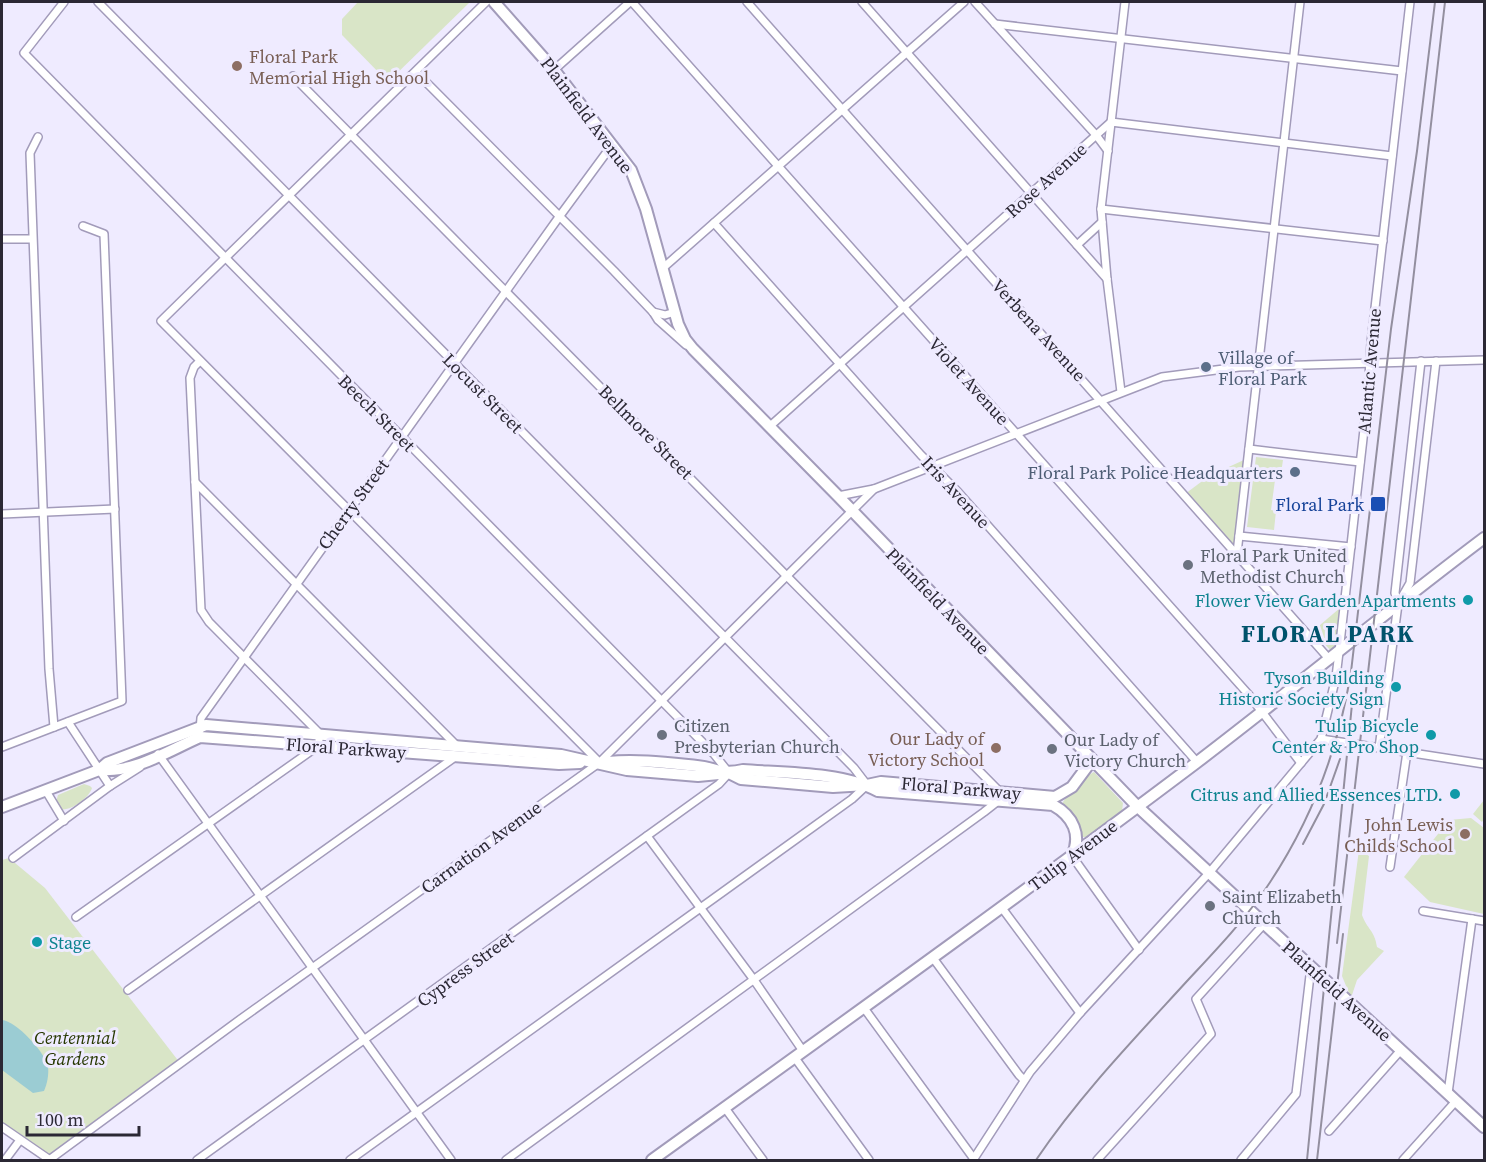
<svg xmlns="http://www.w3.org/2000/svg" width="1486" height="1162" font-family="'Source Serif 4',serif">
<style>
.green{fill:#d9e5c7}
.water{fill:#9bccd3}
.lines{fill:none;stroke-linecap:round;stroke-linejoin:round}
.street-casing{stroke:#a29bba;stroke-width:10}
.secondary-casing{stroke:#a29bba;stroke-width:14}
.street{stroke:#fff;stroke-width:7}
.secondary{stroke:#fff;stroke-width:10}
.rail{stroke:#938f9f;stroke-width:2}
.education-dot{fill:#8d6e63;stroke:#efebff;stroke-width:2}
.service-dot{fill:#5c6f8a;stroke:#efebff;stroke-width:2}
.transit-dot{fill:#1a4fb4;stroke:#efebff;stroke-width:2}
.worship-dot{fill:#6b7280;stroke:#efebff;stroke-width:2}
.culture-dot{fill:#0f9aa8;stroke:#efebff;stroke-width:2}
.labels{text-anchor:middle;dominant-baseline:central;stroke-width:6;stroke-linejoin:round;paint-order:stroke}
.education-label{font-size:18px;fill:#785e54;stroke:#efebff;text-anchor:end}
.street-label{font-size:18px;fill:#2b2834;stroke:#efebff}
.service-label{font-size:18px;fill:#4e5e75;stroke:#efebff;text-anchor:start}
.transit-label{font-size:18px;fill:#164399;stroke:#efebff;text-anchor:end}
.worship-label{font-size:18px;fill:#5b616d;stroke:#efebff;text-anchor:start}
.culture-label{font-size:18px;fill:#0d838f;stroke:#efebff;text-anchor:end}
.park-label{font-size:18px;font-style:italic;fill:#273800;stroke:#efebff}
.district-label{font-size:24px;font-weight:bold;letter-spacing:1.5px;fill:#00536c;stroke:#efebff}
</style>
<rect width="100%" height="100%" fill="#efebff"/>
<!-- green -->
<g class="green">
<polygon points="358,2 470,2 388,82 342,35 342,19"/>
<polygon points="1256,457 1283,460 1280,480 1275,480 1271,510 1276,511 1274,530 1247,527"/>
<polygon points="1246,459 1236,551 1185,494 1209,476"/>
<polygon points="1340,608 1338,645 1332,652 1313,631"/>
<path d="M1094 772 1123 803 1122 811 1087 837H1082L1074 818 1062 804C1065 797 1087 775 1094 772Z"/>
<path d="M84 784 90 786 92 788C89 798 70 812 60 809L56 802 58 795Z"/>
<polygon points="1484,800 1484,819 1482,822 1473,814"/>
<polygon points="1471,818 1484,828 1484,914 1430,902 1404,877 1449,820"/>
<path d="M1359 850 1369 856 1362 915C1367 929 1375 931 1377 947L1384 951 1357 980 1351 998 1342 976Z"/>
<polygon points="9,858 45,888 180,1063 49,1160 2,1126 2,860"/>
</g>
<!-- water -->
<path class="water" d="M2 1020C16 1021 46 1053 48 1067 49 1075 47 1084 44 1091L33 1093 2 1070Z"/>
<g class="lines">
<defs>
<g id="street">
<polyline points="64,2 24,53 714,754 729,773 719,784 197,1160"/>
<polyline points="98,2 854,768 867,785 852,799 350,1160"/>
<polyline points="486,2 161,321 599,762"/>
<polyline points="632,2 1249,695 1301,763"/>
<polyline points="747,2 1330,660"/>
<polyline points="862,2 1107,279"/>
<polyline points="975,2 1096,135 1108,151"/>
<polyline points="995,24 1402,71"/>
<polyline points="554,70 630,2"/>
<polyline points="416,72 614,271 653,312 658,320 686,345"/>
<polyline points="293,76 999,791 998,801 984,812 506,1160"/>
<polyline points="38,137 30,153 49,669 54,727"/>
<polyline points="1101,209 1383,241"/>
<polyline points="714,223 921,455 958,492 1197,762"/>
<polyline points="2,239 32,239"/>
<polyline points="1077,245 1102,222"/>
<polyline points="663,268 964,2"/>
<polyline points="653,312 665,315 675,312"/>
<polyline points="1121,392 1107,279 1101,209 1125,2"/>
<polyline points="769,427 1111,122 1392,156"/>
<polyline points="1249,449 1360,462"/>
<polyline points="195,482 457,746"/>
<polyline points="838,496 874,489"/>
<polyline points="2,514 115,509"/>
<polyline points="1239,536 1351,547"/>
<polyline points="1237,553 1300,2"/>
<polyline points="1398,604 1395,593 1421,361"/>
<polyline points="68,722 110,786"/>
<polyline points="200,730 201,718 559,217 612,145"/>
<polyline points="1321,739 1484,764"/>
<polyline points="2,747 122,701 104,234 83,226"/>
<polyline points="1379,748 1398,604 1410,583 1436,361"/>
<polyline points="158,754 451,1160"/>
<polyline points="46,791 64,821"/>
<polyline points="647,836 754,980 803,1051"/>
<polyline points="1072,856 1139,950"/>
<polyline points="13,858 110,786 140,767"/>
<polyline points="1390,867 1407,752"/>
<polyline points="1002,908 1080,1013"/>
<polyline points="1423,911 1484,921"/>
<polyline points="76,917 318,746 320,734 209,622 201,610 190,378 194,367 200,361"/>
<polyline points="933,958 1019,1075 1024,1080"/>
<polyline points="128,990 455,757"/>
<polyline points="864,1008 974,1159"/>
<polyline points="795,1058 869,1160"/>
<polyline points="1448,1093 1472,919"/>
<polyline points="725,1108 763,1160"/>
<polyline points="2,1127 50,1160"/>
<polyline points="1329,1131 1401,1050"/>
<polyline points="5,1160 20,1140"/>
<polyline points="49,1160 238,1021 599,763 874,489 1162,377 1239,367 1484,360"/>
<polyline points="973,1160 1030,1072 1080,1013 1209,873 1321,739 1336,677 1339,652 1368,394 1371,343 1410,2"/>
<polyline points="1097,1160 1211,1034 1196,999 1264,924"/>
<polyline points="1241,1160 1296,1094 1311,967"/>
<polyline points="1403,1160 1456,1101"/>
</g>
<g id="secondary">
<polyline points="494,2 554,70 631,170 646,209 678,324 685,339 693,349 838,496 1137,806 1484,1127"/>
<path d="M608 762C637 759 668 763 697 766 717 768 721 775 743 770 782 773 843 772 878 791L1053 805C1073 816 1082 835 1072 856"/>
<path d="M99 770C135 773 168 751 200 737L559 764 580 763"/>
<polyline points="2,807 99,770 107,763 206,725 561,755 627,770 698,776 729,773 741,779 833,787 867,785 881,782 1055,797 1072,787 1092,760"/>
<path d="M652 1160C834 1029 1017 898 1196 763 1293 689 1387 611 1484 538"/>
</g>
</defs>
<!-- street casing -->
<use href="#street" class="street-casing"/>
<!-- secondary casing -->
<use href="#secondary" class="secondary-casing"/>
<!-- street -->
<use href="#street" class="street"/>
<!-- secondary -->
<use href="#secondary" class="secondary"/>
<!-- rail -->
<g class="rail">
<polyline points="1303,844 1324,804 1340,759"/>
<polyline points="1337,943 1445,2"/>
<path d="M1036 1160C1080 1095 1135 1038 1188 980 1214 952 1240 925 1262 894 1309 827 1338 752 1351 672L1391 329 1417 151 1435 2"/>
<polyline points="1307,1160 1352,704"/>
<polyline points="1317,1160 1343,934"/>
</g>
</g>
<!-- markers -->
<g class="education-dot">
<circle cx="237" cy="66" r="6"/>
<circle cx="996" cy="748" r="6"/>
<circle cx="1465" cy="834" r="6"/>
</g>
<g class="service-dot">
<circle cx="1206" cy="367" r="6"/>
<circle cx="1295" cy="472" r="6"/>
</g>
<rect class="transit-dot" x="1370" y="496" width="16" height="16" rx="3"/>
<g class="worship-dot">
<circle cx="1188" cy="565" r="6"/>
<circle cx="662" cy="735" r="6"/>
<circle cx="1052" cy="749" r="6"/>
<circle cx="1210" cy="906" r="6"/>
</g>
<g class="culture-dot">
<circle cx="1468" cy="600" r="6"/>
<circle cx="1396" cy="687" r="6"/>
<circle cx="1431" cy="735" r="6"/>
<circle cx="1455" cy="794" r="6"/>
<circle cx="37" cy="942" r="6"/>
</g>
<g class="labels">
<!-- education labels -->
<g class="education-label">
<text x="249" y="56" text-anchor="start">Floral Park<tspan x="249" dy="21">Memorial High School</tspan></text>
<text x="984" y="738">Our Lady of<tspan x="984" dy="21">Victory School</tspan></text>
<text x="1453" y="824">John Lewis<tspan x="1453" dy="21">Childs School</tspan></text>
</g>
<!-- street labels -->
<g class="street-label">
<text transform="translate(587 115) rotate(53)">Plainfield Avenue</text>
<text transform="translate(1046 180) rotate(-42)">Rose Avenue</text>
<text transform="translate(1039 330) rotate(48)">Verbena Avenue</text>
<text transform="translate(1369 371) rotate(-85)">Atlantic Avenue</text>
<text transform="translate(969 381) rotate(48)">Violet Avenue</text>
<text transform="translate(483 393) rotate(45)">Locust Street</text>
<text transform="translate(377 413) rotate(45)">Beech Street</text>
<text transform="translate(646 432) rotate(45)">Bellmore Street</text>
<text transform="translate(956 492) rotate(47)">Iris Avenue</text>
<text transform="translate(353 504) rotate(-54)">Cherry Street</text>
<text transform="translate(938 601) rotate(46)">Plainfield Avenue</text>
<text transform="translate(346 748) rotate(4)">Floral Parkway</text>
<text transform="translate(961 788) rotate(5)">Floral Parkway</text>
<text transform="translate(481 847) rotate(-36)">Carnation Avenue</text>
<text transform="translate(1073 855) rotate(-37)">Tulip Avenue</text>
<text transform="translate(465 969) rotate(-36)">Cypress Street</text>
<text transform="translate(1337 991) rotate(42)">Plainfield Avenue</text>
</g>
<!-- service labels -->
<g class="service-label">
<text x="1218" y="357">Village of<tspan x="1218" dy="21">Floral Park</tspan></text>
<text x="1283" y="472" text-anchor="end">Floral Park Police Headquarters</text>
</g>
<!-- transit labels -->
<g class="transit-label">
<text x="1364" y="504">Floral Park</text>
</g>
<!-- worship labels -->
<g class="worship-label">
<text x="1200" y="555">Floral Park United<tspan x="1200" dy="21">Methodist Church</tspan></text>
<text x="674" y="725">Citizen<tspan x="674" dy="21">Presbyterian Church</tspan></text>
<text x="1064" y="739">Our Lady of<tspan x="1064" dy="21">Victory Church</tspan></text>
<text x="1222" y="896">Saint Elizabeth<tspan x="1222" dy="21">Church</tspan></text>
</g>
<!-- culture labels -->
<g class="culture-label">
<text x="1456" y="600">Flower View Garden Apartments</text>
<text x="1384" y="677">Tyson Building<tspan x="1384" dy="21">Historic Society Sign</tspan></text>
<text x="1419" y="725">Tulip Bicycle<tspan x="1419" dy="21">Center &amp; Pro Shop</tspan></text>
<text x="1443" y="794">Citrus and Allied Essences LTD.</text>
<text x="49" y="942" text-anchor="start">Stage</text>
</g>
<!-- park labels -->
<g class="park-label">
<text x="75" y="1037">Centennial<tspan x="75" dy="21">Gardens</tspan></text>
</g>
<!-- district labels -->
<g class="district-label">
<text x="1328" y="633">FLORAL PARK</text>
</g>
</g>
<!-- border -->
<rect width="1486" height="1162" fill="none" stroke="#2b2834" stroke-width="6"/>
<!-- scale -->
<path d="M27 1126v9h112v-9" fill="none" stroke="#2b2834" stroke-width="3"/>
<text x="36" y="1126" font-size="18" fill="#2b2834" stroke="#efebff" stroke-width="4.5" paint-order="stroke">100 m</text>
</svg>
